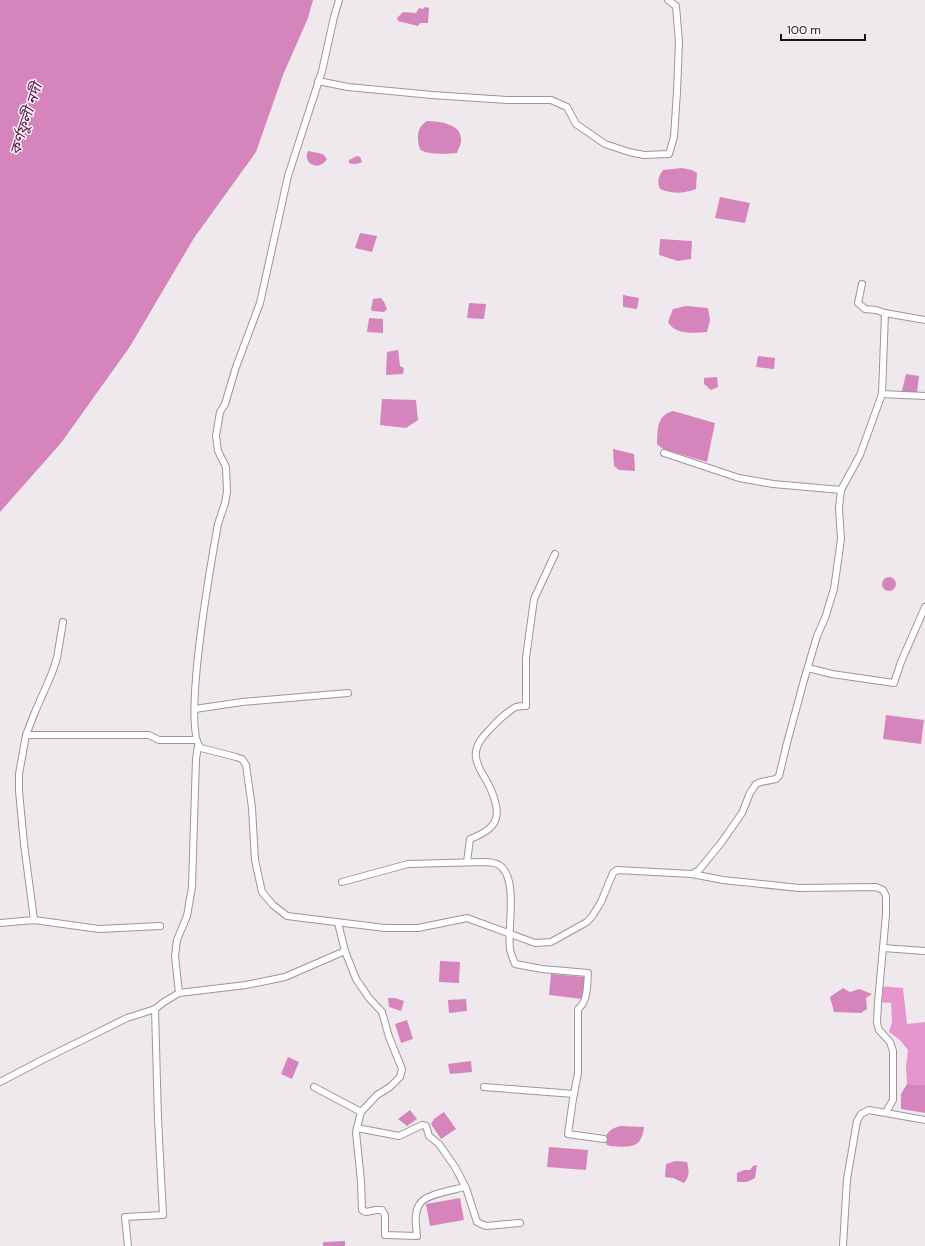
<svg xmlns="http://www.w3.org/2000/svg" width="925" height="1246" font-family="'DM Sans','Noto Sans Bengali',sans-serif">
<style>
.forest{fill:#e795cd}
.water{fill:#d685bc}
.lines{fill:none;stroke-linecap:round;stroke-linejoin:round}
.street-casing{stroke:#9b9699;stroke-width:8}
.street{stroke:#fff;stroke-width:6}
.labels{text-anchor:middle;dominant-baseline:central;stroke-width:3;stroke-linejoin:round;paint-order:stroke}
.water-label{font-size:15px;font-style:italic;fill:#5a1248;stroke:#fdf7fa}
</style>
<rect width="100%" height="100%" fill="#efe9ed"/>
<!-- forest -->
<polygon class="forest" points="879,986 903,988 907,1024 925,1022 925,1085 907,1084 906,1067 908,1050 900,1040 889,1032 892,1022 891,1003 878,1002"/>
<!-- water -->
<g class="water">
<polygon points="0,0 313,0 308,18 283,75 256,152 194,238 129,348 61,443 0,512"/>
<polygon points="425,7 429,8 428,23 420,23 418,26 398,21 397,18 403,12 416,13 419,8 423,9"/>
<path d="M427 121C439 121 463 124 461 141 461 145 458 149 457 153 449 154 424 155 420 149 418 145 418 140 418 136 418 129 421 125 427 121Z"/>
<path d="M308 151 323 154 327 159C319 172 302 164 308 151Z"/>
<path d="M357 156 360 157 362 162C358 164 354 165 349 163V160Z"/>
<path d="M682 168 692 170 697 173 696 189C681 194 674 194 660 189 657 181 658 177 663 170Z"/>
<polygon points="720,197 750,203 745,223 715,218"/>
<polygon points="360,233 377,236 372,252 355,248"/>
<polygon points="660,239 692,241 691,259 678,261 659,255"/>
<polygon points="623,295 639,298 637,309 623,307"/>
<polygon points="381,298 384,302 387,309 384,312 372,311 371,309 373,299"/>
<polygon points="469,303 486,304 484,319 467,318"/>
<path d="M686 306 708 308 710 320 707 332C694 333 675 335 668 322L673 309Z"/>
<polygon points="369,318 383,319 383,333 367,332"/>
<polygon points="398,350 400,366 404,368 403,374 386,375 387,352"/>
<polygon points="758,356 775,358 774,369 756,367"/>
<polygon points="906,374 919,376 917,393 902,391"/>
<polygon points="717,377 718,387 711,390 704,384 704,378"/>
<polygon points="382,399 416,400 418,420 406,428 380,425"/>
<path d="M673 411 715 423 707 462 663 449 657 444C658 429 656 416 673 411Z"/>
<polygon points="613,449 634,454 635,471 619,470 614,466"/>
<circle cx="889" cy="584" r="7"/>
<polygon points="886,715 924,720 921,744 883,739"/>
<polygon points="440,961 460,962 459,983 439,982"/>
<polygon points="551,974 585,977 582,999 549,995"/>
<polygon points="843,988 850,992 859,989 872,994 866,998 867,1009 861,1013 834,1012 830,997"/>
<polygon points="388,998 395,998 404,1001 401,1011 389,1007"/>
<polygon points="466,999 467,1011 449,1013 448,1000"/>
<polygon points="407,1020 413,1039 401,1043 395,1024"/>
<polygon points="288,1057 299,1062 292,1079 281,1074"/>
<polygon points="471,1061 472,1072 450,1074 448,1064"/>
<polygon points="907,1084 925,1085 925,1113 901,1109 901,1094"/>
<polygon points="410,1110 417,1119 407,1126 398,1119"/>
<polygon points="444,1112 456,1129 441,1139 431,1124 434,1119"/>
<path d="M620 1126 644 1127C644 1132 641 1142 636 1144 631 1148 612 1147 607 1145 602 1135 611 1128 620 1126Z"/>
<polygon points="549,1147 588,1150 586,1170 547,1167"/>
<path d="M675 1161 687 1162C689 1170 690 1176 684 1183L673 1178 665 1177 666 1164Z"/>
<polygon points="757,1165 755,1178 747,1182 737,1182 737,1173 744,1170 750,1170 753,1166"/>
<polygon points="460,1198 464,1220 430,1226 426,1204"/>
<polygon points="345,1241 345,1246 323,1246 323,1242"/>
</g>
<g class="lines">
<defs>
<g id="street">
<path d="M339 0 334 17 322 71 288 176 260 303 236 367 225 404 220 412 216 436 218 451 226 467 227 492 225 503 218 524C212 557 181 729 201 748L236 757 242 759 246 765 252 808 255 860 262 892 273 905 287 916 385 928H418L467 918 535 943 551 942 587 922 593 915 601 902 613 873 617 870 692 874 723 880 799 888 876 887 883 890 886 896V915L878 1002 877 1023 879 1030 890 1042 893 1051V1100L886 1112"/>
<polyline points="318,81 348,87 432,95 507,100 551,100 567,107 576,124 605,144 629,152 644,155 669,154 674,137 677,92 679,42 676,6 668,0"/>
<polyline points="862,284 858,303 865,309 876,310 885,313 925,320"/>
<polyline points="882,394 925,396"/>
<polyline points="664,453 739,478 773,484 841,490 860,455 882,394 885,313"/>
<polyline points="808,668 832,674 894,683 901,662 925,607"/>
<polyline points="195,709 242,702 348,693"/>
<polyline points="26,735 149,735 159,740 196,740"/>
<path d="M467 862 470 839C497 829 503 817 491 790 487 779 477 769 476 757 474 745 485 734 493 726 497 721 511 709 516 707 519 706 523 706 526 706V658L534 599 555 554"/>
<polyline points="692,874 699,870 721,843 742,813 750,793 756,784 761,782 776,779 779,776 787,743 804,680 817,636 825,618 834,589 841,539 839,508 841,490"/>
<path d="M342 882 408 864 483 862C488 862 494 862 499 865 519 878 507 928 510 949 511 954 513 959 515 964L542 969 588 973C587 984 588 1002 578 1009V1073L573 1099 568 1134 604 1139"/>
<polyline points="34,920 24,844 19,791 19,774 26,735 35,712 52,673 57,658 63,622"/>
<polyline points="0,923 34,920 99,929 160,926"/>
<path d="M338 923 345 951 356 979 369 998 382 1012 389 1037 402 1069 400 1077 390 1087 377 1095 361 1112 356 1132 361 1181 362 1210 366 1212 376 1210H382L385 1215V1235L417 1236C416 1226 414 1214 419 1205 424 1194 454 1190 465 1187"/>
<polyline points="883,948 925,951"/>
<polyline points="179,993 175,956 177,940 187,916 192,887 196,759 198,746"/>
<polyline points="0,1082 46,1058 127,1018 155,1009 164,1002 179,993 246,985 285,977 345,951"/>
<polyline points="314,1087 361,1112"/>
<polyline points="484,1087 574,1094"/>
<polyline points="357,1128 399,1136 422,1125 426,1126 429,1136 439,1144 455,1167 466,1188 477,1222 486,1226 520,1223"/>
<polyline points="128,1246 125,1217 163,1215 158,1119 155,1009"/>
<polyline points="843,1246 847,1179 857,1121 861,1114 869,1110 925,1120"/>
</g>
</defs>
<!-- street casing -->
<use href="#street" class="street-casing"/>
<!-- street -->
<use href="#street" class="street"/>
</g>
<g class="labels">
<!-- water labels -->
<g class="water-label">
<text transform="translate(26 119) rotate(-72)">কর্ণফুলী নদী</text>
</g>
</g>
<!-- scale -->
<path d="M781 34v6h84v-6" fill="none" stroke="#161415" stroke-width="2"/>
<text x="787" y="34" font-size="12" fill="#161415" stroke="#fdf7fa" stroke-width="3" paint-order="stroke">100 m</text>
</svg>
